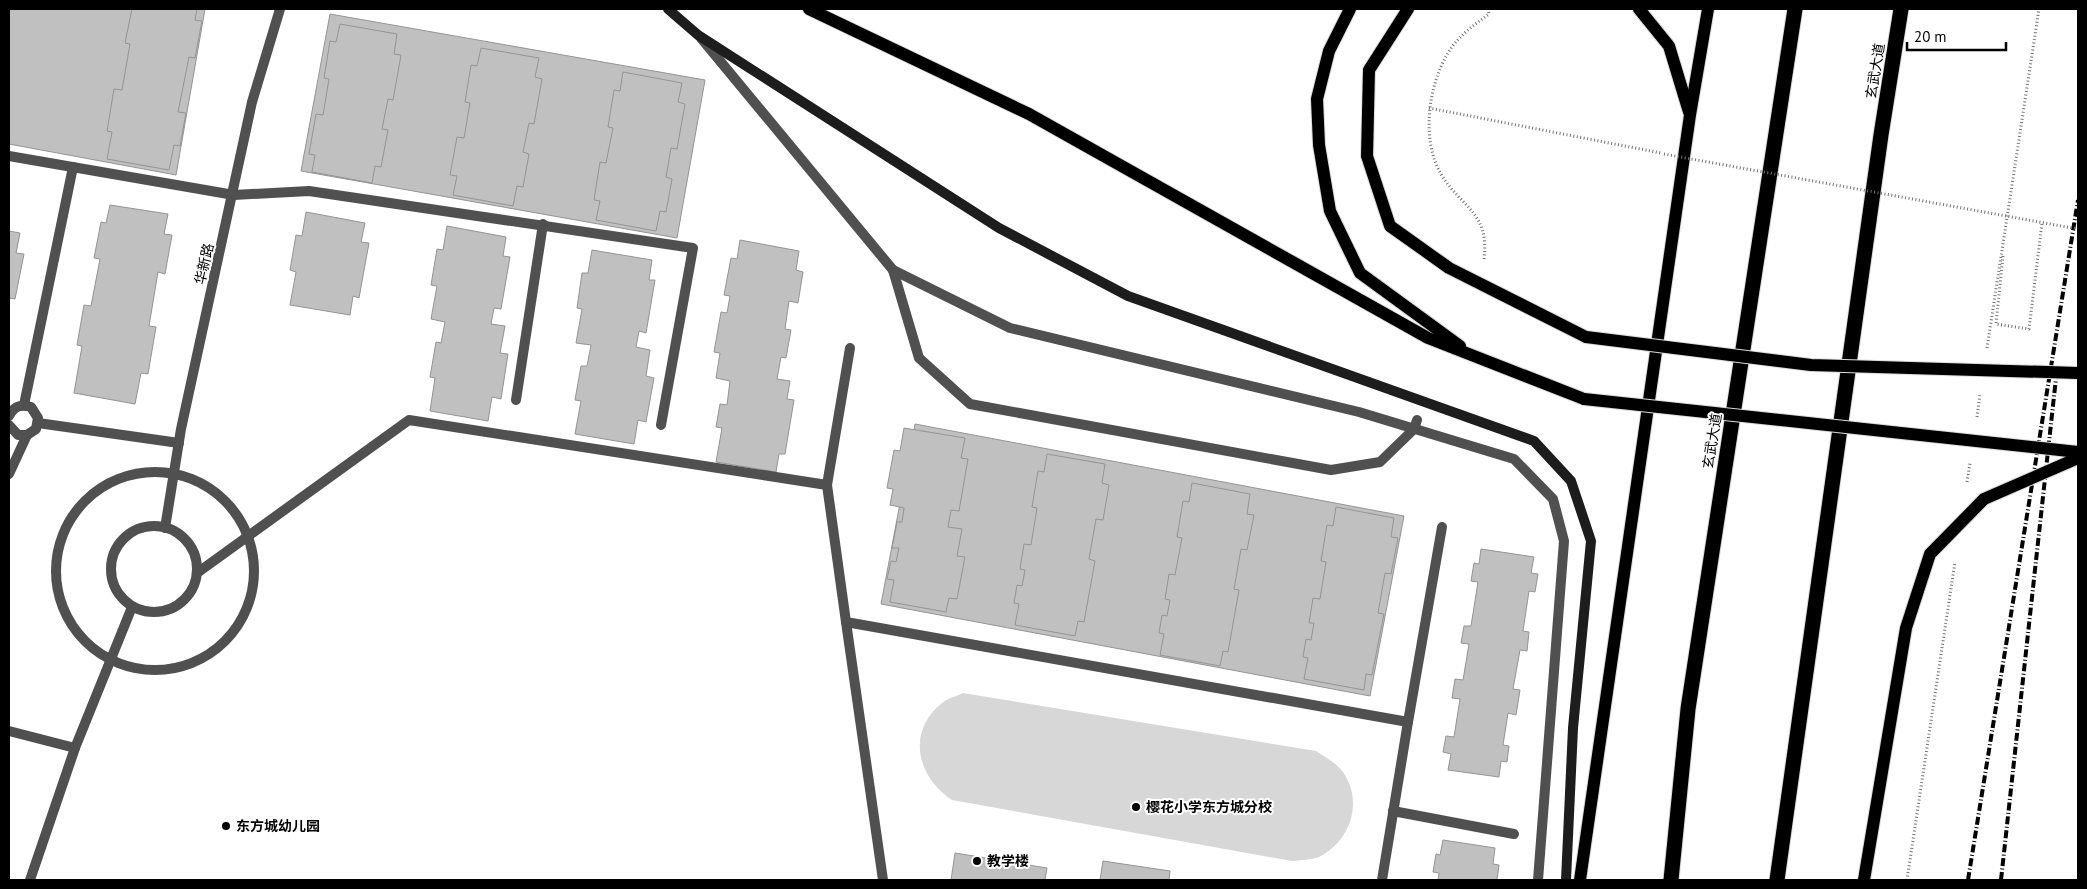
<svg xmlns="http://www.w3.org/2000/svg" width="2087" height="889" font-family="'PT Sans','Noto Sans SC',sans-serif">
<style>
.green{fill:#d7d7d7}
.building{fill:#c0c0c0;stroke:#949494}
.lines{fill:none;stroke-linecap:round;stroke-linejoin:round}
.primary-casing{stroke:#dbdbdb;stroke-width:14}
.highway-casing{stroke:#dbdbdb;stroke-width:17}
.path{stroke:#727272;stroke-width:3;stroke-dasharray:1 2.5;stroke-linecap:butt}
.lane{stroke:#505050;stroke-width:10}
.street{stroke:#505050;stroke-width:10}
.secondary{stroke:#1d1d1d;stroke-width:10}
.primary{stroke:#000;stroke-width:12}
.highway{stroke:#000;stroke-width:15}
.rail{stroke:#000;stroke-width:4;stroke-dasharray:8 2.5 1 2.5;stroke-linecap:butt}
.primary-bridge-casing{stroke:#dbdbdb;stroke-width:14;stroke-linecap:butt}
.path-bridge{stroke:#727272;stroke-width:3;stroke-dasharray:1 2.5;stroke-linecap:butt}
.primary-bridge{stroke:#000;stroke-width:12}
.poi-dot{fill:#000;stroke:#fff;stroke-width:2}
.labels{text-anchor:middle;dominant-baseline:central;stroke-width:4;stroke-linejoin:round;paint-order:stroke}
.street-label{font-size:14px;fill:#000;stroke:#fff}
.poi-label{font-size:14px;font-weight:bold;fill:#000;stroke:#fff;text-anchor:start}
</style>
<rect width="100%" height="100%" fill="#fff"/>
<!-- green -->
<path class="green" d="M963 693 1316 751C1327 758 1338 764 1345 775 1363 805 1349 842 1319 857 1311 860 1300 860 1292 861L952 800C917 777 906 732 942 703 948 698 957 696 963 693Z"/>
<!-- building -->
<g class="building">
<polygon points="9,9 63,9 57,41 51,39 46,68 52,69 43,120 36,118 31,144 9,139"/>
<polygon points="9,9 205,9 176,175 9,144"/>
<polygon points="132,9 197,9 195,20 202,21 195,58 189,57 178,112 186,113 180,146 174,145 169,170 107,159 112,132 107,131 114,89 122,90 130,44 125,43"/>
<polygon points="330,14 705,80 677,238 301,171"/>
<polygon points="340,24 397,34 394,54 401,55 393,100 388,99 382,129 388,130 381,167 375,166 372,183 312,172 315,155 309,154 316,114 323,115 329,79 324,78 330,41 336,42"/>
<polygon points="481,48 539,58 535,77 542,79 534,124 529,123 523,152 529,154 523,187 517,186 513,206 453,195 457,176 450,175 457,137 464,138 470,103 465,102 471,65 477,66"/>
<polygon points="623,72 682,83 678,102 685,104 677,149 671,148 666,177 672,179 666,212 660,211 656,231 596,220 600,201 594,200 600,162 606,163 613,128 608,127 614,90 620,91"/>
<polygon points="110,205 168,214 164,234 172,235 165,274 158,272 149,326 156,327 148,374 141,373 135,404 74,393 82,346 77,345 84,305 91,306 100,259 94,258 101,222 106,223"/>
<polygon points="306,212 365,223 361,242 369,243 359,298 353,296 350,315 290,305 296,272 290,270 296,235 302,236"/>
<polygon points="447,226 506,237 503,256 510,257 501,309 494,308 491,324 505,326 500,353 508,354 501,399 492,397 488,421 430,411 435,378 430,377 436,342 441,343 445,322 431,319 437,286 431,285 437,249 443,250"/>
<polygon points="9,231 20,233 16,253 24,254 15,299 10,298 9,302"/>
<polygon points="740,240 799,251 796,270 803,272 798,303 789,301 785,329 791,330 786,358 781,357 777,379 790,381 787,399 794,400 785,454 779,454 776,472 716,462 722,428 716,427 720,404 727,405 730,381 716,378 720,353 714,352 721,312 727,313 730,296 724,295 731,258 737,259"/>
<polygon points="592,250 652,260 649,280 655,280 646,333 639,331 636,347 650,350 646,376 654,378 646,422 638,420 634,444 575,434 581,401 575,400 581,366 587,366 591,345 576,343 582,309 577,308 582,273 588,273"/>
<polygon points="915,424 1404,516 1370,696 881,604"/>
<polygon points="904,428 965,438 961,458 968,459 959,511 951,510 948,527 962,529 957,556 965,557 957,599 949,598 946,612 890,602 894,580 887,579 891,561 896,562 899,548 892,548 897,522 902,522 904,508 890,505 893,489 887,488 894,450 900,451"/>
<polygon points="1047,454 1105,464 1102,483 1109,485 1103,520 1096,519 1089,559 1095,561 1084,622 1078,621 1075,636 1015,625 1019,604 1014,603 1017,585 1022,586 1025,570 1020,569 1024,544 1031,545 1037,508 1032,507 1038,471 1044,472"/>
<polygon points="1192,483 1250,494 1247,514 1254,515 1247,550 1241,549 1234,589 1239,590 1228,652 1223,651 1220,666 1160,655 1164,634 1159,633 1162,615 1167,616 1170,600 1165,599 1169,574 1175,575 1182,538 1177,537 1183,501 1189,502"/>
<polygon points="1336,507 1394,518 1391,537 1398,538 1391,574 1385,573 1378,613 1384,614 1372,675 1366,674 1364,690 1304,679 1308,658 1303,657 1306,639 1311,640 1314,623 1309,623 1313,598 1320,599 1326,562 1321,561 1327,525 1333,526"/>
<polygon points="1481,549 1534,557 1531,573 1538,574 1535,592 1529,591 1523,631 1529,632 1527,651 1520,650 1513,689 1520,690 1516,715 1508,713 1503,745 1509,746 1507,762 1501,761 1499,777 1448,770 1451,754 1443,752 1446,736 1454,737 1460,699 1452,698 1455,679 1463,680 1469,644 1461,643 1464,626 1471,626 1478,582 1471,581 1474,563 1479,564"/>
<polygon points="1443,840 1495,848 1493,864 1499,865 1497,880 1438,880 1439,873 1433,872 1436,854 1440,855"/>
<polygon points="955,853 1047,868 1045,880 951,880"/>
<polygon points="1103,861 1170,871 1169,880 1100,880"/>
</g>
<g class="lines">
<defs>
<g id="primary">
<polyline points="809,9 1029,114 1428,338 1584,399"/>
<polyline points="1350,9 1329,51 1317,99 1319,145 1330,211 1360,273 1460,346"/>
<polyline points="1408,9 1369,70 1367,156 1390,226 1449,268 1586,337"/>
<polyline points="1639,9 1669,46 1689,112"/>
<polyline points="1580,880 1690,115 1708,9"/>
</g>
<g id="highway">
<polyline points="1671,880 1688,709 1795,9"/>
<polyline points="1777,880 1881,135 1901,9"/>
</g>
</defs>
<!-- primary casing -->
<use href="#primary" class="primary-casing"/>
<!-- highway casing -->
<use href="#highway" class="highway-casing"/>
<!-- path -->
<g class="path">
<polyline points="1429,108 1661,153"/>
<polyline points="2003,256 1996,324 2029,329 2042,223"/>
<path d="M1484 259C1490 212 1461 208 1441 174 1421 140 1428 86 1448 53 1458 36 1474 25 1489 14L1488 9"/>
<polyline points="1987,348 2039,9"/>
<polyline points="1977,417 1980,394"/>
<polyline points="1967,482 1970,463"/>
<polyline points="1907,880 1955,562"/>
</g>
<!-- lane -->
<g class="lane">
<polyline points="701,38 893,270 1010,328 1359,412 1514,459 1553,499 1564,541 1538,880"/>
<polyline points="9,156 234,195 309,191 693,248 661,425"/>
<polyline points="893,270 919,358 970,404 1331,470 1380,462 1414,429 1417,420"/>
<polyline points="516,400 543,224"/>
<polyline points="24,405 73,167"/>
<path d="M9 416C14 406 21 404 31 407L38 418 36 429 27 435H18L9 425"/>
<polyline points="38,423 179,443"/>
<circle cx="155" cy="571" r="99"/>
<polyline points="9,474 27,435"/>
<polyline points="827,485 850,348"/>
<polyline points="197,573 409,420 827,485 846,622 1408,722 1382,880"/>
<polyline points="846,622 883,880"/>
<polyline points="1408,722 1442,527"/>
<polyline points="9,731 75,748"/>
<polyline points="1393,811 1514,834"/>
</g>
<!-- street -->
<g class="street">
<circle cx="154" cy="569" r="43"/>
<polyline points="165,528 181,429 252,102 280,9"/>
<polyline points="30,880 75,748 132,607"/>
</g>
<!-- secondary -->
<polyline class="secondary" points="668,9 698,35 999,228 1128,296 1534,441 1571,481 1591,541 1573,728 1566,880"/>
<!-- primary -->
<use href="#primary" class="primary"/>
<!-- highway -->
<use href="#highway" class="highway"/>
<!-- rail -->
<g class="rail">
<polyline points="1968,880 2078,200"/>
<polyline points="2001,880 2056,378"/>
</g>
<defs>
<g id="primary-bridge">
<polyline points="1586,337 1811,365 2078,373"/>
<polyline points="1584,399 2078,452"/>
<polyline points="1864,880 1906,628 1930,554 1984,499 2078,458"/>
</g>
</defs>
<!-- primary-bridge casing -->
<use href="#primary-bridge" class="primary-bridge-casing"/>
<!-- path-bridge -->
<polyline class="path-bridge" points="1664,154 2078,229"/>
<!-- primary-bridge -->
<use href="#primary-bridge" class="primary-bridge"/>
</g>
<!-- markers -->
<g class="poi-dot">
<circle cx="1136" cy="807" r="5"/>
<circle cx="226" cy="826" r="5"/>
<circle cx="977" cy="861" r="5"/>
</g>
<g class="labels">
<!-- street labels -->
<g class="street-label">
<text transform="translate(1875 71) rotate(-81)">玄武大道</text>
<text transform="translate(204 264) rotate(-77)">华新路</text>
<text transform="translate(1712 441) rotate(-81)">玄武大道</text>
</g>
<!-- poi labels -->
<g class="poi-label">
<text x="1146" y="807">樱花小学东方城分校</text>
<text x="236" y="826">东方城幼儿园</text>
<text x="987" y="861">教学楼</text>
</g>
</g>
<!-- border -->
<rect width="2087" height="889" fill="none" stroke="#000000" stroke-width="20"/>
<!-- scale -->
<path d="M1907 42v8h99v-8" fill="none" stroke="#000000" stroke-width="2.5"/>
<text x="1914" y="42" font-size="15" fill="#000000" stroke="#ffffff" stroke-width="4" paint-order="stroke">20 m</text>
</svg>
